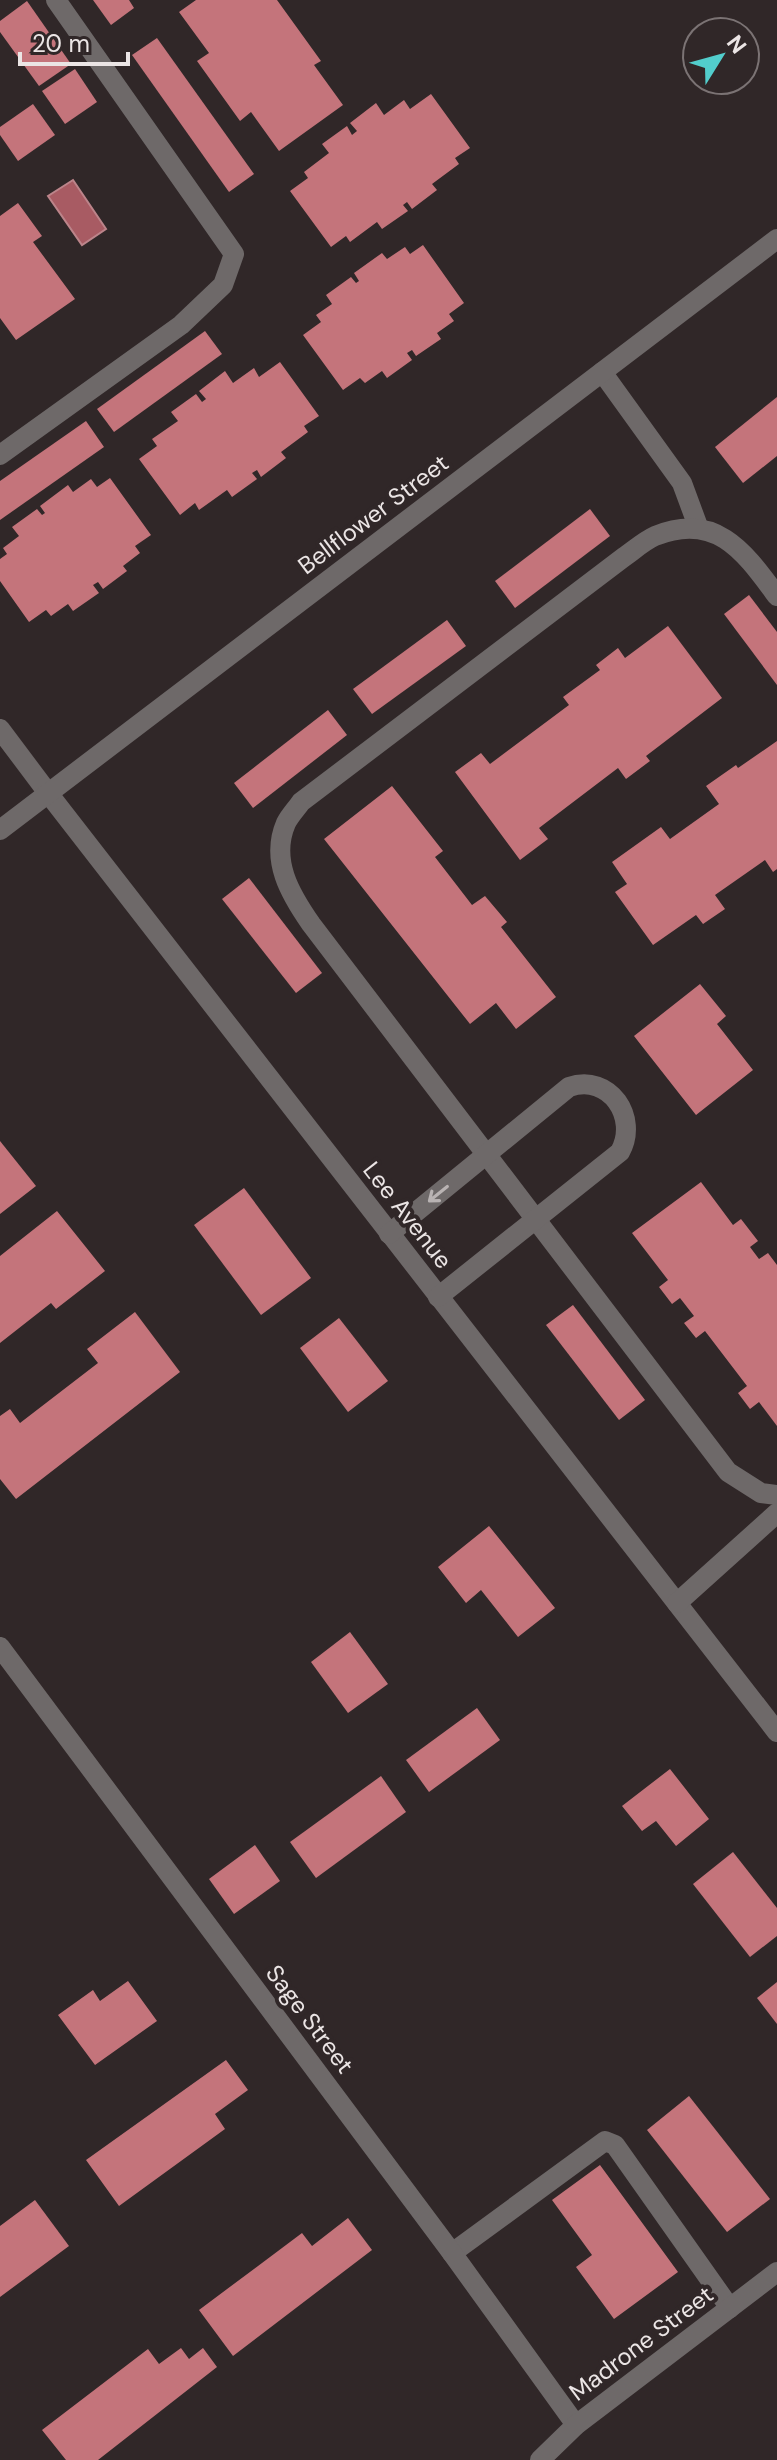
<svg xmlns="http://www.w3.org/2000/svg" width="777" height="2460" font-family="'DM Sans',sans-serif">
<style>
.water{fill:#a85b63;stroke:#bc848a;stroke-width:2}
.building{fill:#c4747b}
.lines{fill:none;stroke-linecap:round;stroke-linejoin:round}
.service{stroke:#6e6969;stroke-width:20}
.minor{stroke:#6e6969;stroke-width:20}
.tertiary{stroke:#6e6969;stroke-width:20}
.oneway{stroke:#b9b3b3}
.labels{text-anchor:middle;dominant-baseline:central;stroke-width:8;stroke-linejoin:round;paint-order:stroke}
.street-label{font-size:24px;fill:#ebe5e5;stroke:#302728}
</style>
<rect width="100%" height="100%" fill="#302728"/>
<!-- water -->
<polygon class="water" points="73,180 106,229 82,245 48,196"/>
<!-- building -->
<g class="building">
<polygon points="93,0 129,0 134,8 111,25"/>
<polygon points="196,0 277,0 321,61 314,65 343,105 279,151 251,112 240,121 197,61 209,53 179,12"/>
<polygon points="27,1 71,64 39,86 0,32 0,21"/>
<polygon points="157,38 254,174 229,192 132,55"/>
<polygon points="75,69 97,102 65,124 42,91"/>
<polygon points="431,94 470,148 455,158 459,164 432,184 437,190 412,209 407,202 403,205 408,211 382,229 377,222 350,242 346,236 331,247 290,191 308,178 304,172 329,153 322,144 347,126 352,135 357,131 350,123 376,103 384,115 404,100 410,109"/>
<polygon points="33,104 55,135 18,161 0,135 0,127"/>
<polygon points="18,203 42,236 33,242 75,299 16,340 0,318 0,216"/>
<polygon points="423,245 464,303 449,314 454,321 437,333 441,339 416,356 412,350 407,353 412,360 387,378 382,371 365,383 360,378 343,390 303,335 321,322 316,315 332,304 326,295 351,277 356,283 359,281 354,273 382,253 387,259 405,247 410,254"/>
<polygon points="205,331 222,354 114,432 97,409"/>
<polygon points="280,362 319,416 304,426 308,432 281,452 286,458 261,477 257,470 252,473 257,479 232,497 227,490 199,510 195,503 180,515 139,459 157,446 152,439 178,421 171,412 196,394 202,402 206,399 199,391 225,371 233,383 254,368 259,377"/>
<polygon points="777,397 777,456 743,483 715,447"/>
<polygon points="86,421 104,447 0,520 0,481"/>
<polygon points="110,478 151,535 135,546 140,553 123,566 127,571 103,589 98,582 93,585 99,593 73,611 68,604 51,616 46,610 29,622 0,581 0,559 7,554 3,548 19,536 12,527 37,509 42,515 45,513 40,506 68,485 73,492 91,479 97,487"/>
<polygon points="590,509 610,536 515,608 495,581"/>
<polygon points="749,595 777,632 777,685 724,614"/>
<polygon points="447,620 466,646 372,714 353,689"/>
<polygon points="668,626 722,698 646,756 650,761 626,779 618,768 539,828 548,839 520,860 455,772 481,753 490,764 569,705 563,697 600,670 596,665 618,648 625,658"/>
<polygon points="328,710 347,735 253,808 234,783"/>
<polygon points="777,741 777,869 773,872 765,860 715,895 725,909 703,924 696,915 653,945 615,892 627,884 612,862 661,827 670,839 719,804 706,786 736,765 738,768"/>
<polygon points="392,786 443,851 435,857 472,905 485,896 507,922 501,927 556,997 516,1029 496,1003 470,1024 324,839"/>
<polygon points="249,878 322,973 296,993 222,899"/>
<polygon points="700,984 726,1016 717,1024 753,1070 696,1115 634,1036"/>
<polygon points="0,1141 36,1186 0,1214"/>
<polygon points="701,1182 733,1225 741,1219 758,1241 750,1247 759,1259 768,1253 777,1265 777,1426 759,1402 750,1409 738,1393 747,1386 705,1331 696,1338 684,1323 694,1316 680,1298 672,1304 659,1287 668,1280 632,1233"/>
<polygon points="244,1188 311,1278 261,1315 194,1225"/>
<polygon points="57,1211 105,1271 56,1309 51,1303 0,1343 0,1256"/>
<polygon points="573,1305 645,1400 619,1420 546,1325"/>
<polygon points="135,1312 180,1372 16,1499 0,1479 0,1416 10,1409 20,1423 98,1363 87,1349"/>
<polygon points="339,1318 388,1381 348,1412 300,1348"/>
<polygon points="489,1526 555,1608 518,1637 481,1590 466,1603 438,1567"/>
<polygon points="350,1632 388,1684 348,1713 311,1662"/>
<polygon points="477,1708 500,1740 429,1792 406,1760"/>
<polygon points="670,1769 709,1819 676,1846 656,1821 642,1831 622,1806"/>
<polygon points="381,1776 406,1812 316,1878 290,1842"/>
<polygon points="255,1845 280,1881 234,1914 209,1879"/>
<polygon points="733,1852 777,1908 777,1936 750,1957 693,1884"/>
<polygon points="128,1981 157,2021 95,2065 58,2015 93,1990 100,2001"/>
<polygon points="777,1982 777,2024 757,1998"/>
<polygon points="226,2060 248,2090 215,2114 225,2129 119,2206 86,2160"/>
<polygon points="689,2096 770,2199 727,2232 647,2130"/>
<polygon points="600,2165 678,2272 614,2319 576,2267 592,2255 552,2200"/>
<polygon points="35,2200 69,2246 0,2297 0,2226"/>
<polygon points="348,2218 372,2250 233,2356 199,2310 302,2233 312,2246"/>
<polygon points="181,2348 189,2359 203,2348 217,2367 98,2460 66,2460 42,2430 148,2349 159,2364"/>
</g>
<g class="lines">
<!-- service -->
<g class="service">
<polyline points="0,455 181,325 223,285 234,254 56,0"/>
<polyline points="452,2253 605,2141 615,2145 730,2308"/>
</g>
<!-- minor -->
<g class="minor">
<polyline points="602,372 682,483 699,529"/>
<path d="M777 596C745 553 717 511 655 536 644 541 634 550 624 557L301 802C297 808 290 815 286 823 270 860 290 894 311 924L728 1472 761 1493 777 1495"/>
<polyline points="0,729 48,793 777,1732"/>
<path d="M389 1234 569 1087C610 1073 639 1118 620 1152L438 1297"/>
<polyline points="677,1603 777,1513"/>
<polyline points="0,1647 452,2253 576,2425"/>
<polyline points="540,2460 576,2425 777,2272"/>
</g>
<!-- tertiary -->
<polyline class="tertiary" points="0,830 777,239"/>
</g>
<!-- one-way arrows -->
<defs><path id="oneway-shaft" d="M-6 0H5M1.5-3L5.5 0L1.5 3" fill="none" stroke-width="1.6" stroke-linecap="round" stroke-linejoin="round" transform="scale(2)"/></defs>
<use class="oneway" href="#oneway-shaft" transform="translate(438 1194) rotate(141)"/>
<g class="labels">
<!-- street labels -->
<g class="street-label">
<text transform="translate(373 514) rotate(-37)">Bellflower Street</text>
<text transform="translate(408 1215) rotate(52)">Lee Avenue</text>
<text transform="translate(310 2019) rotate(53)">Sage Street</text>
<text transform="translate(641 2343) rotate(-37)">Madrone Street</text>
</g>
</g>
<!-- north arrow -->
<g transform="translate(721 56) rotate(53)"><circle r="38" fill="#302728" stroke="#7b7374" stroke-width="2"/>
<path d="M0-6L14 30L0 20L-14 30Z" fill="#52cdcc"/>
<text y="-12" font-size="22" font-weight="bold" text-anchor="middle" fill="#ebe5e5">N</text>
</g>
<!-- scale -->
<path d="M20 52v12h108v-12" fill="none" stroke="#ebe5e5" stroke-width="4"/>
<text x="32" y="52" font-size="24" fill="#ebe5e5" stroke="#302728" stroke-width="6" paint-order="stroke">20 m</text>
</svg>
